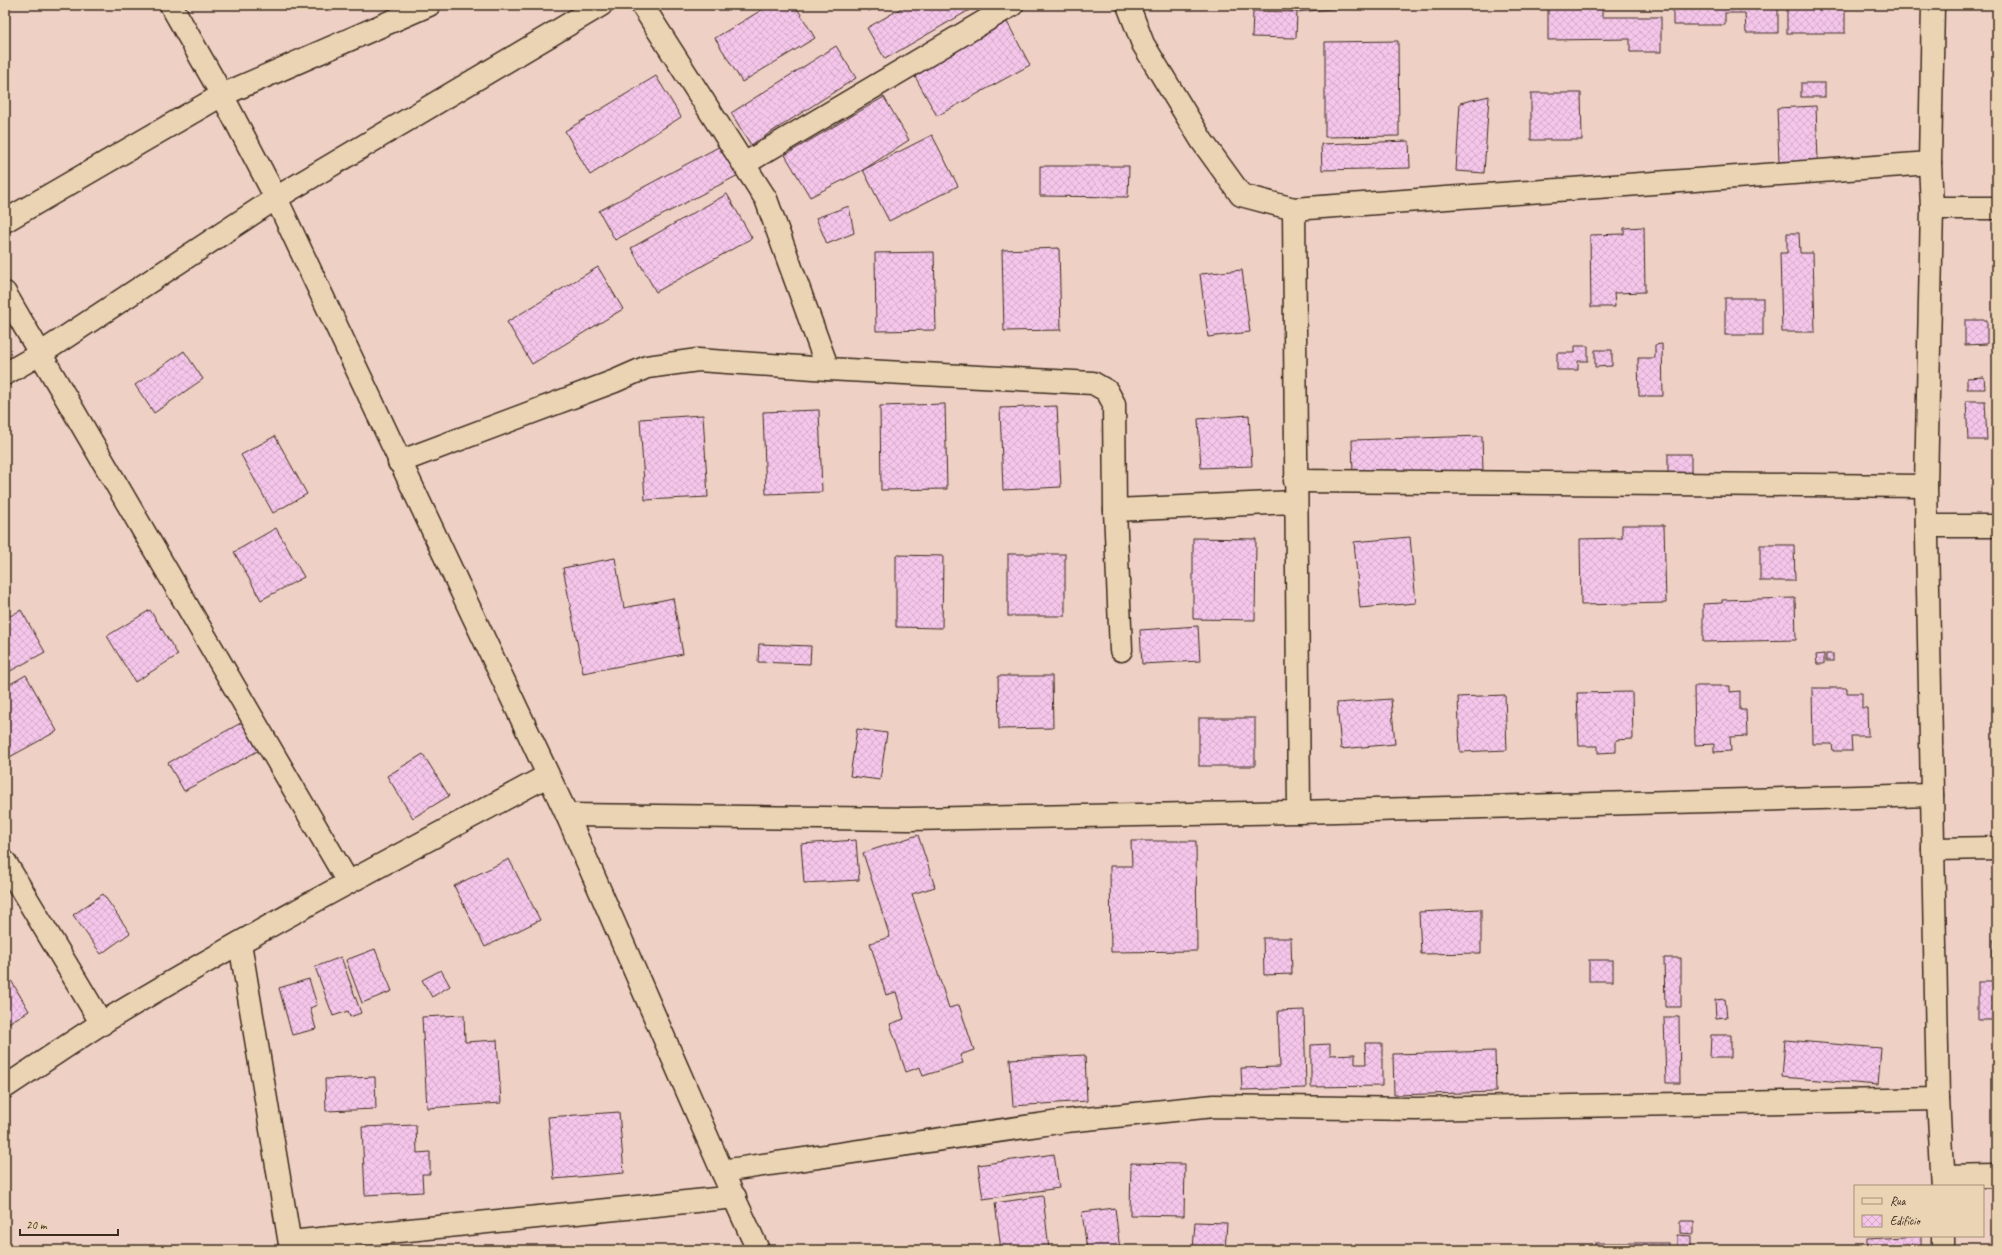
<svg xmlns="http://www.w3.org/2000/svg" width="2002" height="1255" font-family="Caveat,sans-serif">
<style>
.building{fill:url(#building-cross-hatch);stroke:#3b2a1e}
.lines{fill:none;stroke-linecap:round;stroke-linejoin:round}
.minor-casing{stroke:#3b2a1e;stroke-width:25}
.minor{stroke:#ebd4b4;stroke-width:22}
</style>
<defs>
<pattern id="building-cross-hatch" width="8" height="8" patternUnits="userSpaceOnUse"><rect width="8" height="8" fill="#f5c6ea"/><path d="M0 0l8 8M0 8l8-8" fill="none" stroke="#d3aac8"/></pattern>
</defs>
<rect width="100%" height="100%" fill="#eed0c4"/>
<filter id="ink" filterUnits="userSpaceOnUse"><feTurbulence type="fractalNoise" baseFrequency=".025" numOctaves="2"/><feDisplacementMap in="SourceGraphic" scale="8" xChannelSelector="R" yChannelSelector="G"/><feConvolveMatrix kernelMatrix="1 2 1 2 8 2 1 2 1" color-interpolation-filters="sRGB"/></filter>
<g filter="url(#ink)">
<!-- building -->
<g class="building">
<polygon points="770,5 795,5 815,38 742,82 715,38"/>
<polygon points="866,5 880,5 869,11"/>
<polygon points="907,5 978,5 885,59 867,28"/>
<polygon points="1283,5 1354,5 1354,7 1297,12 1283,11"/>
<polygon points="1470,5 1529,5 1529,7"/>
<polygon points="1548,5 1602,5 1602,17 1661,17 1661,52 1630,52 1630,39 1548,40"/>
<polygon points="1673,5 1778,5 1778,33 1746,33 1745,13 1725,13 1725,25 1673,25"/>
<rect x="1787" y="5" width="58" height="28"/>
<polygon points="1253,11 1297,12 1296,38 1252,37"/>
<polygon points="1007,22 1030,65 937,116 913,73"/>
<polygon points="1398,41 1399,136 1325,137 1325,42"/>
<polygon points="836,46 856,78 751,145 731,113"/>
<polygon points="656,76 681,117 590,175 565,131"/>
<rect x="1801" y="83" width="24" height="14"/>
<polygon points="1531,93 1581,93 1582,140 1531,140"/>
<polygon points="1489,96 1484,173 1456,171 1460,103"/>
<polygon points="884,97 909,140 863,170 810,197 785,155"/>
<polygon points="1816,106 1818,161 1779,162 1777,108"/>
<polygon points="932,135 958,186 889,221 863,170"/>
<polygon points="1409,141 1410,168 1322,170 1321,144"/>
<polygon points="726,143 742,173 615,240 599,211"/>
<polygon points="1040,166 1129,166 1128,197 1040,196"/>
<polygon points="727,194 752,238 656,292 631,248"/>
<polygon points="849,206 854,233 827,244 816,218"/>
<polygon points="1644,227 1645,292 1614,293 1615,307 1591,307 1590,235 1624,234 1624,228"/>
<polygon points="1787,233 1799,233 1800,253 1813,253 1815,332 1782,332 1780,253 1787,253"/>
<polygon points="1059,248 1061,330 1004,331 1002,250"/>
<polygon points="934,252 936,330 876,331 875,253"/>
<polygon points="598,267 623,309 532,364 507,322"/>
<polygon points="1242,270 1250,332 1208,337 1200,274"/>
<rect x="1725" y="298" width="38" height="37"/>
<polygon points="1965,320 1987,320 1987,344 1965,345"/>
<polygon points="1662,344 1663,396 1639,396 1638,358 1655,358 1655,345"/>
<polygon points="1575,346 1588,346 1588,361 1578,361 1578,370 1557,370 1557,353 1575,353"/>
<polygon points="1595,350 1612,350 1612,366 1595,367"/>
<polygon points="184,351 203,379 154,413 135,385"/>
<polygon points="1984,377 1985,389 1967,389 1967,378"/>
<polygon points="1966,401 1985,401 1987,440 1968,440"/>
<polygon points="945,404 947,489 881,490 880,406"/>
<polygon points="1057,406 1061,487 1003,490 1000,408"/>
<polygon points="819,410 822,492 766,494 763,412"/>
<polygon points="703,415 708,497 645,500 640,419"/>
<polygon points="1249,415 1252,466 1201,468 1198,419"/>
<polygon points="275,436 307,494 273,513 241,455"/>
<polygon points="1482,436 1483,471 1353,474 1352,440"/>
<rect x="1668" y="454" width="23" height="25"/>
<polygon points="1622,525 1664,525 1666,603 1581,605 1580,539 1622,538"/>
<polygon points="276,528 304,577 261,600 234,552"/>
<polygon points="1410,537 1416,603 1360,608 1354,542"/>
<polygon points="1193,538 1256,539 1255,620 1193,619"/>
<polygon points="1760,545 1794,545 1795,581 1760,581"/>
<rect x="1008" y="554" width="57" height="62"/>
<polygon points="896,555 943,556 942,628 896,627"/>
<polygon points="615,558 624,608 673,598 683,654 583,673 563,568"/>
<polygon points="1795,598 1796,640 1703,642 1703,604 1722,603 1722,600"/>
<polygon points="21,610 45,652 5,674 5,619"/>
<polygon points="150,610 178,655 135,682 107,636"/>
<polygon points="1198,626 1200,661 1142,664 1140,630"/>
<polygon points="1996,640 1997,640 1997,674"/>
<polygon points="759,644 811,646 810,664 758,662"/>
<polygon points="1824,654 1824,664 1817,664 1816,655"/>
<rect x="1826" y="654" width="7" height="7"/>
<polygon points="26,675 57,731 8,758 5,753 5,687"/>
<polygon points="998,676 1052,676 1053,728 999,729"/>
<polygon points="1694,686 1730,686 1730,692 1740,691 1740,710 1746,710 1747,736 1730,737 1731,751 1714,752 1714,744 1695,745"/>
<polygon points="1812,688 1847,688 1847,693 1862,693 1862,708 1867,708 1868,736 1851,736 1852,751 1833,751 1832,744 1813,744"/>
<polygon points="1632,692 1633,739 1616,740 1616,752 1598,753 1598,746 1579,746 1577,693"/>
<polygon points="1505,695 1507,750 1460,752 1458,697"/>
<polygon points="1391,699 1395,744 1341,749 1337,703"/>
<rect x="1199" y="718" width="56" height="48"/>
<polygon points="248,719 265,747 184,791 168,763"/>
<polygon points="857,729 887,733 880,780 850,776"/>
<polygon points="423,754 449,796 413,818 387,776"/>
<polygon points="918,835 935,887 912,894 949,1008 959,1005 974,1050 960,1055 963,1063 923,1076 920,1067 906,1072 890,1024 904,1019 896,992 886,995 870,943 890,937 863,853"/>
<polygon points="856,840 859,880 804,883 801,844"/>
<polygon points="1131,841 1196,841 1197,951 1111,952 1110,866 1132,866"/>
<polygon points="509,859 540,920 485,947 454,886"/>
<polygon points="103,894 130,933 101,954 73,915"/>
<polygon points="1481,909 1481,953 1421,954 1419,912"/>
<polygon points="1263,938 1291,938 1292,974 1264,975"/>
<rect x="1993" y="940" width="4" height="24"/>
<polygon points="375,949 392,991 362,1003 346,960"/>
<polygon points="341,957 361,1013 350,1017 348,1011 333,1016 315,967"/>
<polygon points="1664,958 1681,958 1681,1007 1665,1007"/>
<rect x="1589" y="960" width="24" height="21"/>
<polygon points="5,970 29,1011 5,1025"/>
<polygon points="441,970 450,986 432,997 422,980"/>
<polygon points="309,979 317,1005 310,1008 316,1029 292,1035 279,988"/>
<rect x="1978" y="982" width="19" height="38"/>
<polygon points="1725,999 1727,1017 1716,1018 1715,1000"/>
<polygon points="1304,1010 1306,1088 1242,1090 1241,1068 1280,1067 1278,1011"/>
<polygon points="464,1015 465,1042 497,1040 501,1103 427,1108 422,1017"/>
<polygon points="1664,1017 1679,1017 1680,1083 1666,1083"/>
<polygon points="1711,1035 1731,1035 1731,1058 1710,1058"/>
<polygon points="1785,1040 1881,1048 1878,1085 1782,1077"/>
<polygon points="1365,1043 1382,1043 1382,1086 1311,1087 1311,1045 1330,1044 1330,1055 1355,1054 1355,1064 1366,1064"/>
<polygon points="1495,1051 1496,1092 1394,1095 1393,1054"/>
<polygon points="1085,1055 1087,1101 1013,1106 1010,1059"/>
<polygon points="375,1077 376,1109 326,1111 325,1079"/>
<polygon points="619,1112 624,1173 554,1179 548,1117"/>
<polygon points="416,1125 417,1153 430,1152 430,1174 422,1174 423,1192 365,1195 362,1127"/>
<polygon points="1054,1154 1059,1188 983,1199 978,1165"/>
<polygon points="1131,1163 1185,1164 1184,1216 1130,1215"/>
<polygon points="1043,1196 1049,1250 1001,1250 995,1203"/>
<polygon points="1115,1208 1120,1250 1087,1250 1082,1212"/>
<polygon points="1680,1221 1694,1221 1694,1234 1680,1233"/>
<polygon points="1195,1222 1227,1223 1225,1250 1193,1250"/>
<rect x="1994" y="1228" width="3" height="22"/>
<polygon points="1677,1235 1691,1236 1691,1250 1677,1250"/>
<polygon points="1921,1236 1921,1250 1867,1250 1867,1239"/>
<rect x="1595" y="1243" width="73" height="7"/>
</g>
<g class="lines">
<defs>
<g id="minor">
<polyline points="171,5 222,95 276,198 567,815 722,1171 758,1250"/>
<polyline points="642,5 766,199 828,369"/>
<polyline points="1128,5 1143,44 1202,141 1241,195 1294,209 1930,163"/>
<polyline points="1933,5 1930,163 1932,208 1926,486 1938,1099 1943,1186"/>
<polyline points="744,164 1012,5"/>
<polyline points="1932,208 1997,208"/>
<polyline points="1294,209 1299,812"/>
<polyline points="5,221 222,95 429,5"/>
<polyline points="5,293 348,882"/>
<polyline points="5,374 40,354 276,198 601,5"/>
<polyline points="399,462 615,381 647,367 698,360 828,369 1093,383 1107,391 1114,404 1115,510 1121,650"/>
<polyline points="1295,481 1926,486"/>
<polyline points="1115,510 1295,502"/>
<polyline points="1927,526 1997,526"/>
<polyline points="567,815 909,819 1299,812 1932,795"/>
<polyline points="1933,849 1997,848"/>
<polyline points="5,862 102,1024"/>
<polyline points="240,943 291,1250"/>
<path d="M5 1087C37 1066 69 1044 102 1023 247 935 398 856 547 776"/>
<polyline points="722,1171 1066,1121 1214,1106 1416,1109 1938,1099"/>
<polyline points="1943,1177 1997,1176"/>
<polyline points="1943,1236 1943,1250"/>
<polyline points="290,1242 735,1197"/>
</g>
</defs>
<!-- minor casing -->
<use href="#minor" class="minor-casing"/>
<!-- minor -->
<use href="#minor" class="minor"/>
</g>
</g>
<!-- margin -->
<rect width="2002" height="1255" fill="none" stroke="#ebd4b4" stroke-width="20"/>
<rect x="10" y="10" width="1982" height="1235" fill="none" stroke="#3b2a1e" stroke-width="1.5" filter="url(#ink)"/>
<!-- legend -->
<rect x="1854" y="1185" width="130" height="52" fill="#ebd4b4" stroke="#a59078"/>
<rect x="1862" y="1198" width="20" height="6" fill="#ebd4b4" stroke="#a59078"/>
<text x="1890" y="1205" font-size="12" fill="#3b2a1e">Rua</text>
<rect x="1862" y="1215" width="20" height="12" fill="url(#building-cross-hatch)" stroke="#a59078"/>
<text x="1890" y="1225" font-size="12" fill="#3b2a1e">Edifício</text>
<!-- scale -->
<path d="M20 1229v6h98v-6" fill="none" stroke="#3b2a1e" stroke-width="2"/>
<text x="26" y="1229" font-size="12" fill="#3b2a1e" stroke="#ebd4b4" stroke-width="3" paint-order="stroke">20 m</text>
</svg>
